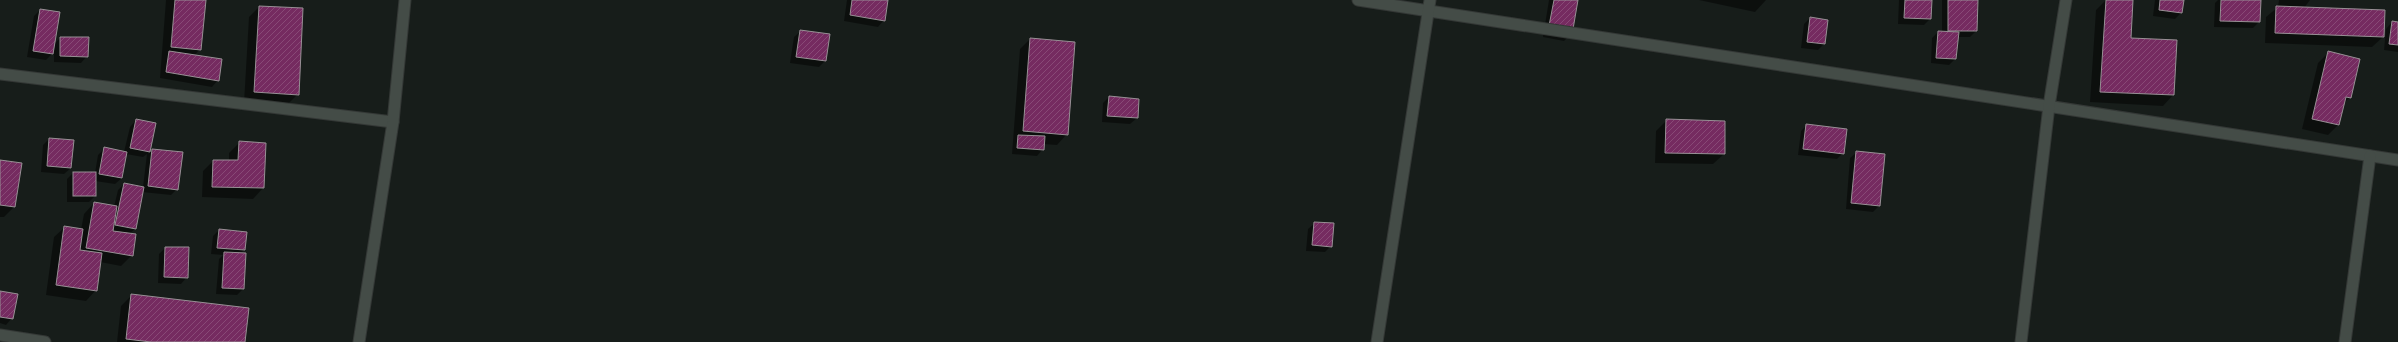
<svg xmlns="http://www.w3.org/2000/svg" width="2398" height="342" font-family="Roboto,sans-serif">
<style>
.shadow{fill:#0007}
.building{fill:url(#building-hatch);stroke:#989095}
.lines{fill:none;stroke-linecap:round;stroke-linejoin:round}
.minor-casing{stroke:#343836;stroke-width:13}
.minor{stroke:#444c47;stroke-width:11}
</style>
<defs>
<pattern id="building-hatch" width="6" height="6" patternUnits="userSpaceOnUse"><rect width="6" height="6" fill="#752b60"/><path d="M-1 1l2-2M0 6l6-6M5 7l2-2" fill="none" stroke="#884976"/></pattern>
</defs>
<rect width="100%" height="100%" fill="#171d1a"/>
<!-- shadow -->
<g class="shadow">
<polygon points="166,0 205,0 200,49 194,56 218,80 212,87 160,78"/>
<polygon points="847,0 887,0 884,20 878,27 844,21"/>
<polygon points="1549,0 1577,0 1571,34 1564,41 1543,37"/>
<polygon points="1699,0 1766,0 1755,12"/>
<polygon points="1899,0 1931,0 1930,19 1924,25 1898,24"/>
<polygon points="1942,0 1977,0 1976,31 1970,37 1957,37 1955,59 1949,65 1931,63 1932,38 1938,32 1942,32"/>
<polygon points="2106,0 2130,39 2176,41 2173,95 2163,106 2090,102 2096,10"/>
<polygon points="2155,0 2183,0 2181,13 2175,19 2153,16"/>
<polygon points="2218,0 2260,0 2259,22 2253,28 2214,27 2215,3"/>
<polygon points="2279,0 2310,0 2304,8 2383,37 2372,47 2265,43 2266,17 2278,7"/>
<polygon points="259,7 298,94 287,105 244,103 249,17"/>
<polygon points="40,10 54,44 60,38 87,56 81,63 54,62 54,52 46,60 27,57 34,16"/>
<polygon points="1810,18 1824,44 1818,50 1801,48 1804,24"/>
<polygon points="2392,22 2398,23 2398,52 2384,50 2386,29"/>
<polygon points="801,31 825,61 819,67 790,63 794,37"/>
<polygon points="1030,39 1067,134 1057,145 1043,144 1043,149 1037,156 1012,154 1020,49"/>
<polygon points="2328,53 2350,97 2343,104 2339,124 2328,135 2302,129 2318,63"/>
<polygon points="1109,97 1137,118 1130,124 1102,122 1103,103"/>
<polygon points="136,120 155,124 148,154 152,150 177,189 171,195 142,192 135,229 129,234 132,255 121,266 100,262 96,290 86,301 46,295 54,237 65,227 81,230 84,214 94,203 114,207 118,190 124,184 143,187 147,154 143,157 126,154 122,178 115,184 95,181 95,196 89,202 67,202 67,179 73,173 95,173 98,155 104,149 124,152 130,127"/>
<polygon points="1667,120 1724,154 1713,164 1655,163 1656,131"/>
<polygon points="1807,125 1843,153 1837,159 1798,155 1801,131"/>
<polygon points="49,139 71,168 64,174 41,172 43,145"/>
<polygon points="240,142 265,144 263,188 253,199 202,197 203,171 213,161 229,161 229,153"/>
<polygon points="1857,152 1879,206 1873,212 1846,209 1850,158"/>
<polygon points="0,161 21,164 14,207 4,217 0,217"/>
<polygon points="1315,223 1331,246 1325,252 1306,251 1308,229"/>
<polygon points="219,230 244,250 240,254 245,254 243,289 237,295 216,294 219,259 223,255 211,254 213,236"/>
<polygon points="165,248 187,277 181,284 158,283 159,254"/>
<polygon points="0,292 12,318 6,325 0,323"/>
<polygon points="132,295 244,342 117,342 121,306"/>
</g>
<!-- building -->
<g class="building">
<polygon points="175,0 206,0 201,50 171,47"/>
<polygon points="852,0 888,0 885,21 850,15"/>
<polygon points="1554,0 1578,0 1572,35 1548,31"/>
<polygon points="1905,0 1932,0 1931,19 1904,18"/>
<polygon points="1948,0 1978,0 1977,31 1948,31"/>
<polygon points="2106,0 2133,0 2131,38 2177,40 2174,95 2100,92"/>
<polygon points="2160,0 2184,0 2182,13 2159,10"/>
<polygon points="2221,0 2261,0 2260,22 2220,21"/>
<polygon points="259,6 303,8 299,95 254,92"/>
<polygon points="2276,6 2385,10 2384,37 2275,33"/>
<polygon points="40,9 60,12 53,54 33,51"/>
<polygon points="1810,17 1828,20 1825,44 1807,42"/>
<polygon points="2392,21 2398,22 2398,45 2389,44"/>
<polygon points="800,30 830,34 826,61 796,57"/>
<polygon points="1938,31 1959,32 1956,59 1936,58"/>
<polygon points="60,37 89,37 88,57 60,56"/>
<polygon points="1030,38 1075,42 1068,135 1023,131"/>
<polygon points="169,51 222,59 219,81 166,72"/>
<polygon points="2328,51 2360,59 2351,98 2346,97 2339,125 2312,119"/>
<polygon points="1109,96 1139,99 1138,118 1107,116"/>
<polygon points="136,119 156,123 150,152 130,148"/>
<polygon points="1666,119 1725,121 1725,154 1665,153"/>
<polygon points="1806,124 1847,129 1844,154 1803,149"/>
<polygon points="1018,135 1045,136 1044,150 1017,148"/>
<polygon points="49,138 74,140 71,168 47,166"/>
<polygon points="239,141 266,143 264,188 212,187 213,160 238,160"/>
<polygon points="104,147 127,152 122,178 99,174"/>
<polygon points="152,149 183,152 178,190 148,186"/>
<polygon points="1856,151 1885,154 1880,206 1851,203"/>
<polygon points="0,160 22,163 15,207 0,205"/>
<rect x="73" y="172" width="23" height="24"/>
<polygon points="124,183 144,187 136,229 115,225"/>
<polygon points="94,202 117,206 113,231 136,234 133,256 86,248"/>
<polygon points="1314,222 1334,223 1332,247 1312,245"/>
<polygon points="64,226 83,229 80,250 102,253 97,291 56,285"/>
<polygon points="219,229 247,232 245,250 217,248"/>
<polygon points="165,247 189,247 188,278 164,277"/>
<polygon points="224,252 246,253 244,289 222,288"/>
<polygon points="0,291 18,294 13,319 0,317"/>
<polygon points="131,294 249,308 245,342 151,342 126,339"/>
</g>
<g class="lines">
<defs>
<g id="minor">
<polyline points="1358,0 2398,160"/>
<polyline points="0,74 393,122"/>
<polyline points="0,335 45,342"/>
<polyline points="359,342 393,122 405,0"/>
<polyline points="1377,342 1430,0"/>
<polyline points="2021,342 2049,106 2066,0"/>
<polyline points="2345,342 2370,156"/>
</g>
</defs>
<!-- minor casing -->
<use href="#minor" class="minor-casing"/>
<!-- minor -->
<use href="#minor" class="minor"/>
</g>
</svg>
